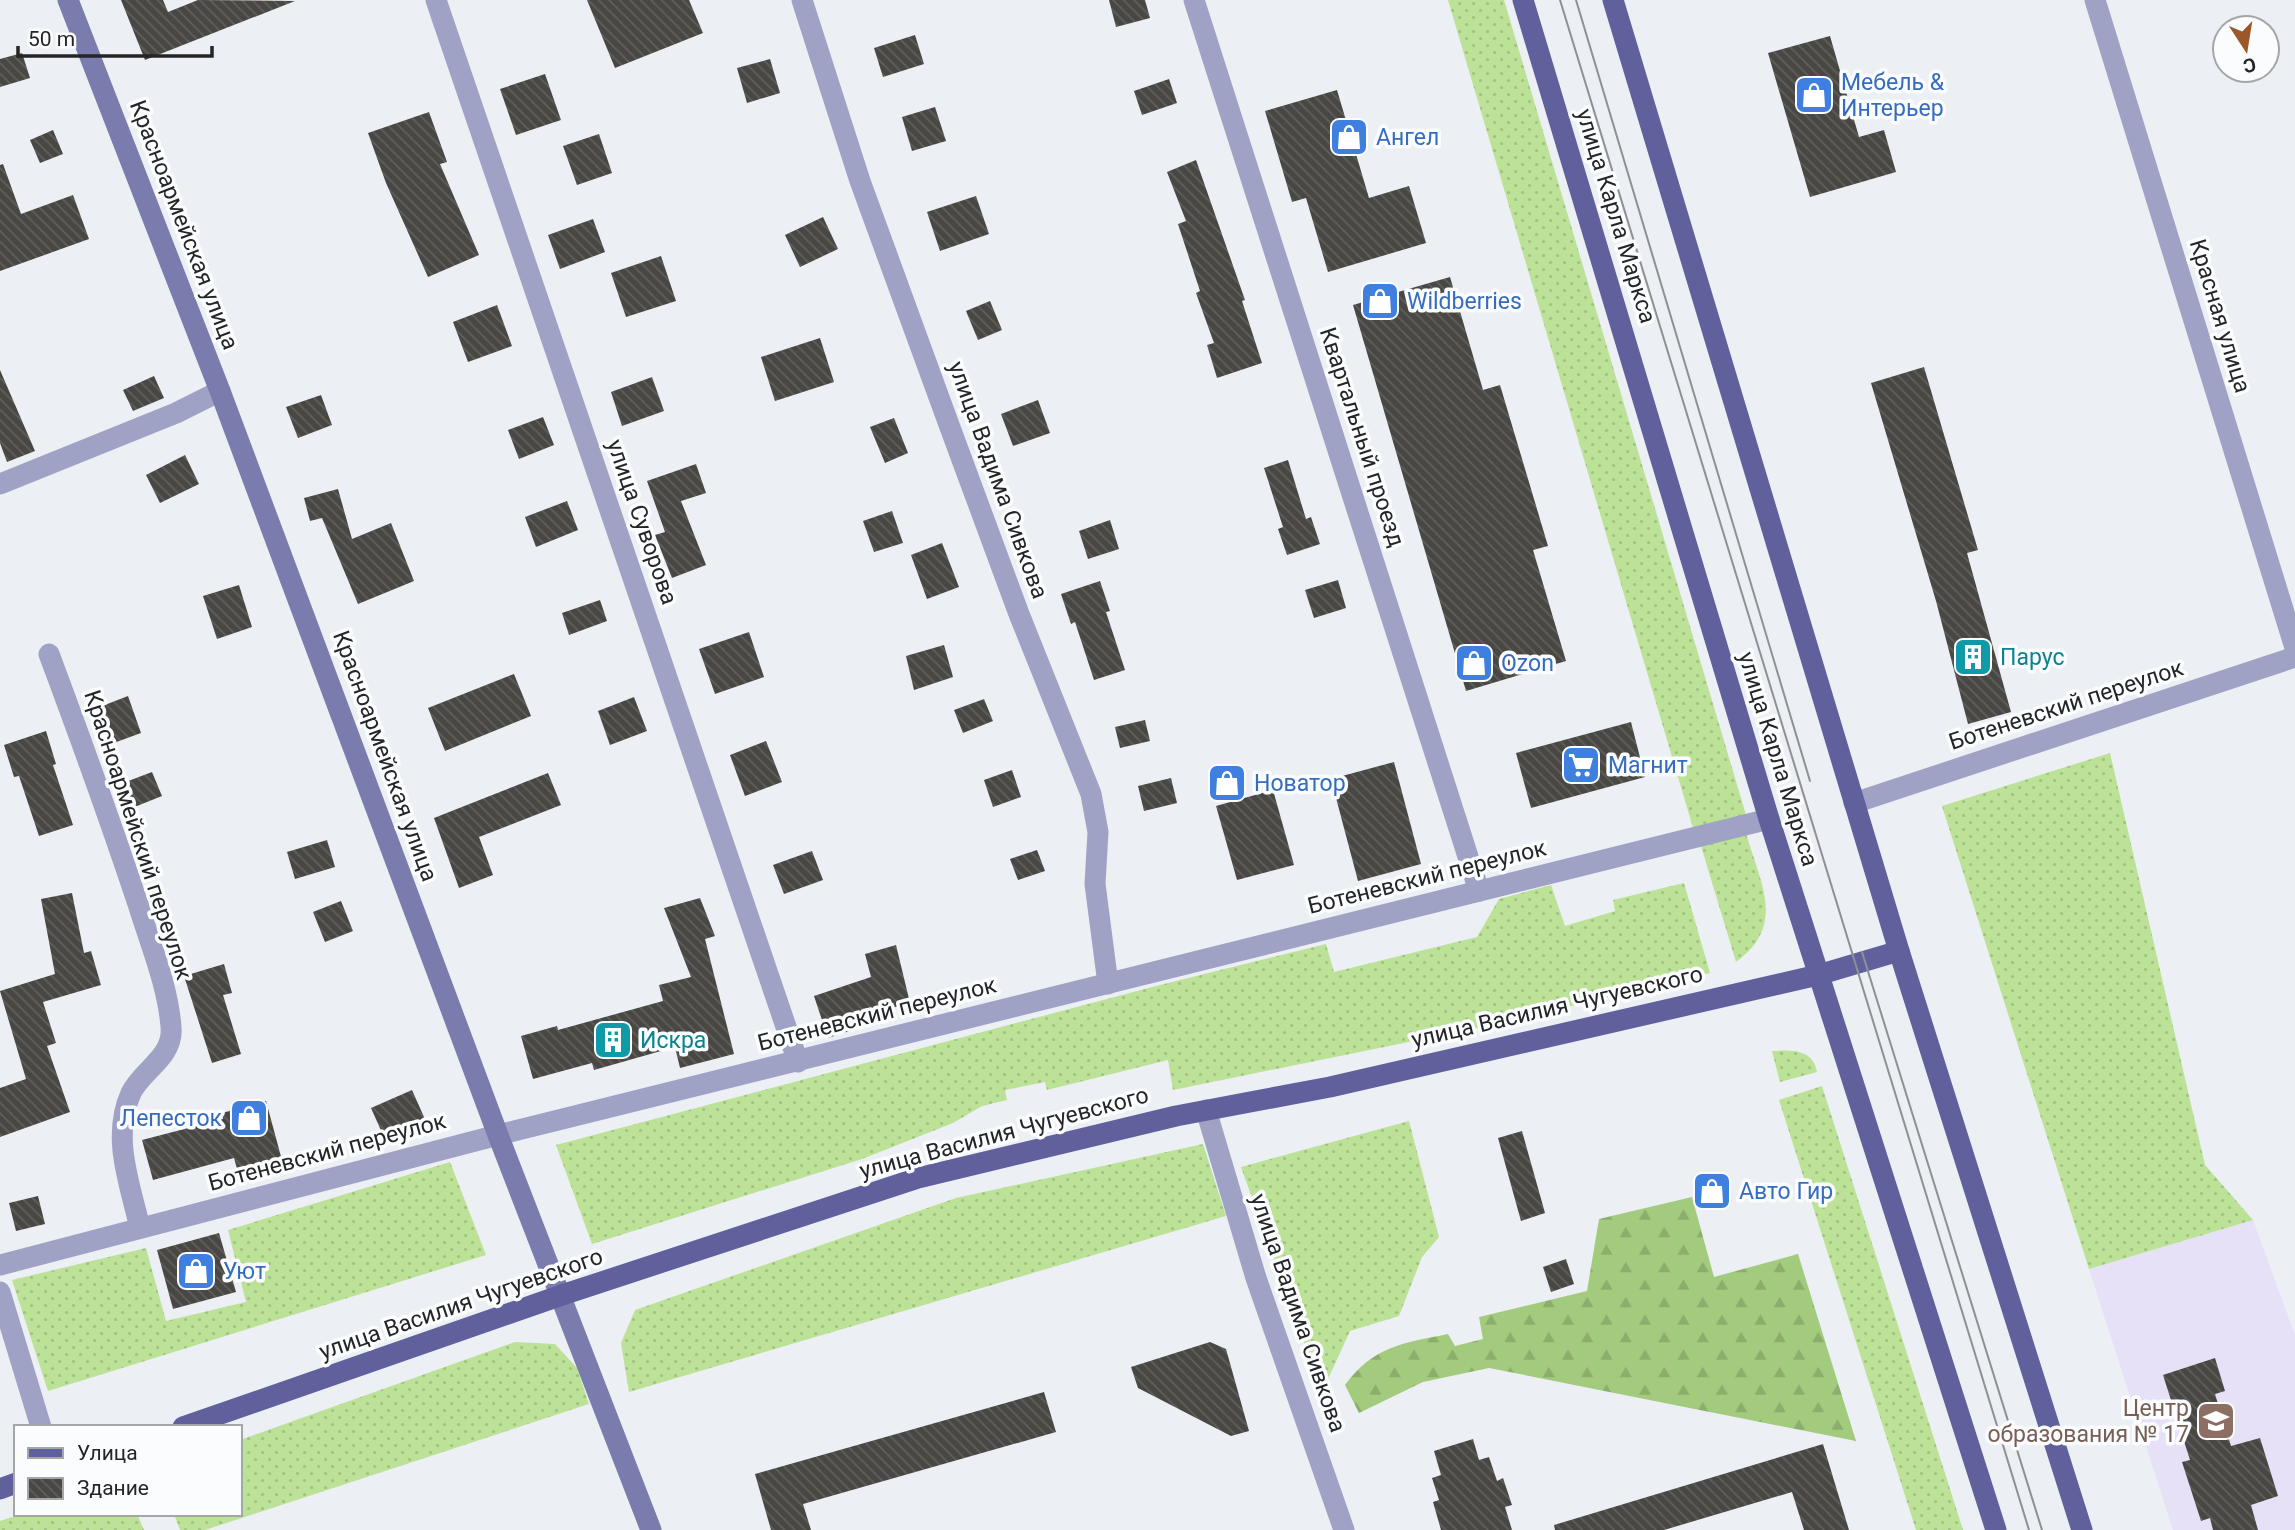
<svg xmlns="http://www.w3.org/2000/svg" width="2295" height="1530" font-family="Roboto,sans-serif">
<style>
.education{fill:#e7e1f7}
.grass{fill:url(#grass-dots)}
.forest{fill:url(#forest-firs)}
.building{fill:url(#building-back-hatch)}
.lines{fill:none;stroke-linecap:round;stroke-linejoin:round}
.street{stroke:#a0a2c5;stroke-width:21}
.secondary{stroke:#7a7cae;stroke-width:21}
.primary{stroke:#60609d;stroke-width:21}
.tram{stroke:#8e9193;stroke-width:2}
.labels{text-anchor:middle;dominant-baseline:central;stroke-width:7;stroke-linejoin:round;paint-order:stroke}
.shop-label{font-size:23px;fill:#366cbe;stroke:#fbfcfe;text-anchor:start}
.street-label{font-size:23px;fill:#242526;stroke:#fbfcfe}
.culture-label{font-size:23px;fill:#0d838f;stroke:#fbfcfe;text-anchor:start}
.education-label{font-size:23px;fill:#785e54;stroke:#fbfcfe;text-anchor:end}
</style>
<defs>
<pattern id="grass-dots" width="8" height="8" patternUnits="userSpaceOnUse" patternTransform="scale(1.75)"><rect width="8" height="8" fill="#bbe296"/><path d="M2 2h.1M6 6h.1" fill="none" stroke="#a1c281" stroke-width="1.8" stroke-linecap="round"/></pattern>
<pattern id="forest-firs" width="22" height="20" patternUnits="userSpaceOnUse" patternTransform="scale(1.75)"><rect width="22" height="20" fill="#a3cb7d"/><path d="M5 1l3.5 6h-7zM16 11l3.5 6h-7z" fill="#8cae6c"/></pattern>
<pattern id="building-back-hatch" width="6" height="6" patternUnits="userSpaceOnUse" patternTransform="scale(1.75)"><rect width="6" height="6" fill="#494744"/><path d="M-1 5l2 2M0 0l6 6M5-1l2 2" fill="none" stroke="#605f5c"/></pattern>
</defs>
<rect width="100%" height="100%" fill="#eceff3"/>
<!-- education -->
<polygon class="education" points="2253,1220 2295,1335 2295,1530 2173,1530 2089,1269"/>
<!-- grass -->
<g class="grass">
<polygon points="1448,0 1504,0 1746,815 1694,831"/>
<polygon points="2110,753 2205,1165 2253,1220 2089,1269 1942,806"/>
<path d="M1746 833C1760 883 1787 925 1736 962L1701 846Z"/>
<polygon points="1684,883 1710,973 1497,1024 1173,1090 1168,1060 1047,1090 1045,1082 1005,1090 1007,1100 982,1106 953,1123 862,1159 592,1244 556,1145 1156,986 1326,944 1334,972 1477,937 1499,899 1551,885 1565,926 1615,911 1613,900"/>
<path d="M1772 1051C1791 1050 1813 1049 1817 1072L1780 1082Z"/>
<polygon points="1822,1086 1963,1530 1916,1530 1779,1100"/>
<polygon points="1409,1121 1439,1237 1422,1257 1399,1316 1350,1331 1322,1392 1241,1167"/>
<polygon points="1203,1144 1226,1216 629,1392 621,1343 635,1310 956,1198"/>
<polygon points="450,1162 486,1255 48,1391 12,1280 146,1248 166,1321 246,1302 228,1230"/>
<polygon points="515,1342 555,1344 577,1368 589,1404 205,1530 180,1530 174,1514 240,1514 240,1440"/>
<polygon points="22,1514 137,1514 144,1530 0,1530 0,1521"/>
</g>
<!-- forest -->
<path class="forest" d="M1692 1197 1714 1277 1798 1254 1856 1441 1489 1368 1423 1382 1359 1413 1345 1385C1374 1346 1403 1343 1448 1334L1455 1346 1483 1339 1479 1317 1587 1291 1599 1219Z"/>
<!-- building -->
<g class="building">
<polygon points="121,0 163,0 168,12 198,0 295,1 145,60"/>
<polygon points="587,0 689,0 703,33 615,68"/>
<polygon points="1109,0 1145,0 1150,18 1116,27"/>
<polygon points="915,35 924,64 883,77 874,48"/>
<polygon points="1830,36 1859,137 1884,130 1896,172 1810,197 1768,53"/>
<polygon points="22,53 30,78 0,87 0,59"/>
<polygon points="770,59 780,93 747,103 737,68"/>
<polygon points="545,74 561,120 516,135 500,89"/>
<polygon points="1169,79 1177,103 1142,115 1134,91"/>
<polygon points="1337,90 1369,198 1409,186 1426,243 1328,272 1306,198 1292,202 1265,111"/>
<polygon points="935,107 946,141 912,151 902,117"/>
<polygon points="429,112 447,162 440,164 479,255 428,277 386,183 368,133"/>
<polygon points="53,130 63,154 40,163 30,140"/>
<polygon points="599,134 612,173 577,185 563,146"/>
<polygon points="1196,160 1245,300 1242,301 1262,363 1217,378 1207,345 1214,343 1196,293 1200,291 1178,224 1186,221 1167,172"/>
<polygon points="3,164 21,214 73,195 89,239 0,271 0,165"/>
<polygon points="976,196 989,234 940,251 927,212"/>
<polygon points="823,217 838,249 800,267 785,235"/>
<polygon points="593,219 605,252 560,269 548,235"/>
<polygon points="661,256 676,301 626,317 611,273"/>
<polygon points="1450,277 1483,390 1500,385 1548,546 1533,550 1566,661 1466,691 1353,305"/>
<polygon points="990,301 1002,330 978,340 966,311"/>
<polygon points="497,305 512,346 468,362 453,322"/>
<polygon points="820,338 834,382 775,401 761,357"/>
<polygon points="1924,367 1978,550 1967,553 2011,712 1968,724 1936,601 1871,383"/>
<polygon points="0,370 35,451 7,462 0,443"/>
<polygon points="154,376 164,398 133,411 123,390"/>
<polygon points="652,377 664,411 622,426 611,392"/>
<polygon points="321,395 332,425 298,438 286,407"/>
<polygon points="1038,400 1050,433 1013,446 1001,414"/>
<polygon points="543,417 554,445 519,459 508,430"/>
<polygon points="894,418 908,453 885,463 870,427"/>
<polygon points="185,455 199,484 160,503 146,475"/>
<polygon points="1288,460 1306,519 1311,517 1320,544 1287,555 1278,529 1283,527 1264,468"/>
<polygon points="696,464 706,493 681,501 706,565 672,578 655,535 665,532 647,481"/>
<polygon points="338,489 352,539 391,523 414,581 358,604 322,518 310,521 304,498"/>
<polygon points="567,501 578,530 536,547 525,517"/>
<polygon points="892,511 903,543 874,552 863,521"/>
<polygon points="1110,520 1119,549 1088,559 1079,531"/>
<polygon points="942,543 959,587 927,599 911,555"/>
<polygon points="1338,580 1346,608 1314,618 1305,590"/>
<polygon points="1100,581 1110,611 1106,612 1125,670 1094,680 1075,622 1071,624 1061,594"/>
<polygon points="239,585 252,627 217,639 203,596"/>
<polygon points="600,600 607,621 569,635 562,613"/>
<polygon points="749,632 764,677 715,694 699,649"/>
<polygon points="944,645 953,677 914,690 906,656"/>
<polygon points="514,674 531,716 445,751 428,708"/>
<polygon points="128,696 141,733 111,744 97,708"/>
<polygon points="634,697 647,731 610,745 598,711"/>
<polygon points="984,699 993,721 963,733 954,710"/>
<polygon points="1145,720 1150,741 1120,748 1115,727"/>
<polygon points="1631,722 1645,777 1531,808 1516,753"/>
<polygon points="46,731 56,764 53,765 73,825 39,836 19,776 14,777 4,745"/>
<polygon points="766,741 782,782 745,796 730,755"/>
<polygon points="1394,762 1421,864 1358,881 1331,779"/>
<polygon points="1012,770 1021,797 993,807 984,780"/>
<polygon points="152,772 162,796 132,808 123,783"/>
<polygon points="548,773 561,805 479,837 493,875 459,888 434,818"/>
<polygon points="1171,778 1177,803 1144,811 1138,786"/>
<polygon points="1273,790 1294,865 1237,880 1216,806"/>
<polygon points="327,840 335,867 295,879 287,852"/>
<polygon points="1037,850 1045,871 1018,880 1010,859"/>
<polygon points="812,851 823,880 784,894 773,865"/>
<polygon points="72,893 84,953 91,951 101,985 43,1002 56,1043 47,1046 70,1112 0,1137 0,1088 26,1079 0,991 55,974 41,899"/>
<polygon points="700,898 715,936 705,939 734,1054 680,1068 675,1047 594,1070 592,1063 533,1079 521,1036 557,1026 558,1030 663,1001 659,985 691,977 664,908"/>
<polygon points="341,901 353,931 325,942 313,912"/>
<polygon points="896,945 910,1003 851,1019 855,1029 828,1038 814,996 871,977 865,954"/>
<polygon points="224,964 232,993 223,995 241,1054 212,1063 184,976"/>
<polygon points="412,1090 428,1126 387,1144 371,1108"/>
<polygon points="266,1101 283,1164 239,1176 234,1158 153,1180 142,1140 223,1119 222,1113"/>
<polygon points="1522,1131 1545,1213 1521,1221 1498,1138"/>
<polygon points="38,1196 45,1224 16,1231 9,1203"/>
<polygon points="219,1233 236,1292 173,1309 157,1250"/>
<polygon points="1566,1259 1574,1284 1551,1292 1543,1267"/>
<polygon points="1210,1342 1226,1349 1249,1431 1231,1436 1138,1388 1131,1367"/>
<polygon points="2215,1358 2225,1391 2215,1394 2231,1446 2260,1438 2278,1496 2251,1505 2258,1530 2213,1530 2210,1518 2201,1521 2182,1462 2190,1460 2163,1375"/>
<polygon points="1044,1392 1056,1432 803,1504 811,1530 771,1530 755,1474"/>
<polygon points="1473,1439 1479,1460 1489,1457 1497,1481 1503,1478 1512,1505 1505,1507 1512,1530 1441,1530 1433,1502 1439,1500 1432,1478 1441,1475 1434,1451"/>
<polygon points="1823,1444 1849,1530 1804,1530 1792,1492 1664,1530 1555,1530 1554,1525"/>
</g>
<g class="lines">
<!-- street -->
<g class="street">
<polyline points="436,0 798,1062"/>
<polyline points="802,0 860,181 948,422 1019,614 1091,794 1098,832 1095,884 1108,984"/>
<polyline points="1194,0 1479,891"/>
<polyline points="2095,0 2295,648"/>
<polyline points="0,484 176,413 220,391"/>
<path d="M49 654C80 737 110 820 138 904 150 943 168 986 171 1027 174 1057 142 1070 131 1093 111 1137 130 1184 140 1228"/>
<polyline points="1854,803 2295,657"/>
<polyline points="1206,1110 1256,1278 1344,1530"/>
<polyline points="0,1265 498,1135 1769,819"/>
<polyline points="0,1292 41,1427"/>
</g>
<!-- secondary -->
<polyline class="secondary" points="68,0 220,391 498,1135 651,1530"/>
<!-- primary -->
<g class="primary">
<polyline points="1523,0 1769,819 1996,1530"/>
<polyline points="1613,0 1899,951 2082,1530"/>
<polyline points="183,1427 562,1295 918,1178 1176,1116 1330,1087 1818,975 1899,951"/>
<polyline points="0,1489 16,1483"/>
</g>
<!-- tram -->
<g class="tram">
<polyline points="1560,0 2029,1530"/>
<polyline points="1576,0 1810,781"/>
<polyline points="1862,952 2042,1530"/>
</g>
</g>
<!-- icons -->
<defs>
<symbol id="shop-square" viewBox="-11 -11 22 22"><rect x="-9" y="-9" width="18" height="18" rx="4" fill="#3f7fe0" stroke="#fbfcfe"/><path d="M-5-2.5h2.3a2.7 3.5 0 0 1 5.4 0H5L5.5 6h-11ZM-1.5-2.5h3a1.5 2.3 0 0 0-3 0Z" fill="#fff"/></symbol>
<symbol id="building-square" viewBox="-11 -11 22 22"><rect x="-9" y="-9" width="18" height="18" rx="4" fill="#0f9aa8" stroke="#fbfcfe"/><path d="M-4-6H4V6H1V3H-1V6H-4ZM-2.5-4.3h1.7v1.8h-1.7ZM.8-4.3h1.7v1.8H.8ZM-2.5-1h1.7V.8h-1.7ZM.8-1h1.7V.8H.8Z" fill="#fff"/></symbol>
<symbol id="supermarket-square" viewBox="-11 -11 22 22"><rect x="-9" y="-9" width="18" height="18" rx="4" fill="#3f7fe0" stroke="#fbfcfe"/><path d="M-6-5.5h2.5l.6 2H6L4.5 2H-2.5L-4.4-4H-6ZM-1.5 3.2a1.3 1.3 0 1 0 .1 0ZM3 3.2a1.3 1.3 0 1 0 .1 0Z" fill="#fff"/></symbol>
<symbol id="school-square" viewBox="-11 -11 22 22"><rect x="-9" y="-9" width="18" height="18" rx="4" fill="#8d6e63" stroke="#fbfcfe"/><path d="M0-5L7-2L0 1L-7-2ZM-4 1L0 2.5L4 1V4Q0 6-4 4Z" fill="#fff"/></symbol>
</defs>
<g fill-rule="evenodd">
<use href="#shop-square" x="1792" y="73" width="44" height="44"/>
<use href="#shop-square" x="1327" y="115" width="44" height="44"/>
<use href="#shop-square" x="1358" y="279" width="44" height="44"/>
<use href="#building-square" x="1951" y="635" width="44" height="44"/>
<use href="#shop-square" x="1452" y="641" width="44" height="44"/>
<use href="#supermarket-square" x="1559" y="743" width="44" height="44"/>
<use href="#shop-square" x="1205" y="761" width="44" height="44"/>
<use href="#building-square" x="591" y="1018" width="44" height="44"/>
<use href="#shop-square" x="227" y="1096" width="44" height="44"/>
<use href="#shop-square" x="1690" y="1169" width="44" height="44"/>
<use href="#shop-square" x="174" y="1249" width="44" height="44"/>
<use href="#school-square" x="2194" y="1399" width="44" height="44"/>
</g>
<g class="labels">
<!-- shop labels -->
<g class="shop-label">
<text x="1841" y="82">Мебель &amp;<tspan x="1841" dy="26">Интерьер</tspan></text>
<text x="1376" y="137">Ангел</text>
<text x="1407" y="301">Wildberries</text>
<text x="1501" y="663">Ozon</text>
<text x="1608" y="765">Магнит</text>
<text x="1254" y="783">Новатор</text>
<text x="222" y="1118" text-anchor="end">Лепесток</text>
<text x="1739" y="1191">Авто Гир</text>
<text x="223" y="1271">Уют</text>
</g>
<!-- street labels -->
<g class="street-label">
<text transform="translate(1616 216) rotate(73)">улица Карла Маркса</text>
<text transform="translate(184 225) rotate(69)">Красноармейская улица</text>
<text transform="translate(2220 316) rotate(73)">Красная улица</text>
<text transform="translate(1362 437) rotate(72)">Квартальный проезд</text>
<text transform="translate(998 480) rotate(70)">улица Вадима Сивкова</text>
<text transform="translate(642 522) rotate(71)">улица Суворова</text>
<text transform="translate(2066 705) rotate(-18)">Ботеневский переулок</text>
<text transform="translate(385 756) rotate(70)">Красноармейская улица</text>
<text transform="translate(1778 759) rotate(73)">улица Карла Маркса</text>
<text transform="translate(138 835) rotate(72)">Красноармейский переулок</text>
<text transform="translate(1427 877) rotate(-14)">Ботеневский переулок</text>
<text transform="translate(1557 1007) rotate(-13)">улица Василия Чугуевского</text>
<text transform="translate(877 1014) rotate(-14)">Ботеневский переулок</text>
<text transform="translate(1004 1133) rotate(-15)">улица Василия Чугуевского</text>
<text transform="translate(327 1152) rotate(-15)">Ботеневский переулок</text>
<text transform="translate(461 1304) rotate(-19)">улица Василия Чугуевского</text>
<text transform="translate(1298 1313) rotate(71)">улица Вадима Сивкова</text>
</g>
<!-- culture labels -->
<g class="culture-label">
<text x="2000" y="657">Парус</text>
<text x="640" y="1040">Искра</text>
</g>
<!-- education labels -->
<g class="education-label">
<text x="2189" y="1408">Центр<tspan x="2189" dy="26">образования № 17</tspan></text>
</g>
</g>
<!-- legend -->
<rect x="14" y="1425" width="228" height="91" fill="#fbfcfe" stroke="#a5a6a8" stroke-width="2"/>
<rect x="28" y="1448" width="35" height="10" fill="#60609d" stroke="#a5a6a8" stroke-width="2"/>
<text x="77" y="1460" font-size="21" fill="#242526">Улица</text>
<rect x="28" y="1478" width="35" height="21" fill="url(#building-back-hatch)" stroke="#a5a6a8" stroke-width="2"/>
<text x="77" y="1495" font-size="21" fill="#242526">Здание</text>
<!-- north arrow -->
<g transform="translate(2246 49) rotate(168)"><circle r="33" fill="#fbfcfe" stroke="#a5a6a8" stroke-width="2"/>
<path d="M0-5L12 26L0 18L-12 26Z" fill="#9b5729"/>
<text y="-10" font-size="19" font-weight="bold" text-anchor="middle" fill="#242526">С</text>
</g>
<!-- scale -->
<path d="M18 46v10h194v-10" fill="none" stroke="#242526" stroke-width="3.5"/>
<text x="28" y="46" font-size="21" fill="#242526" stroke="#fbfcfe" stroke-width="5" paint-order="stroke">50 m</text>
</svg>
